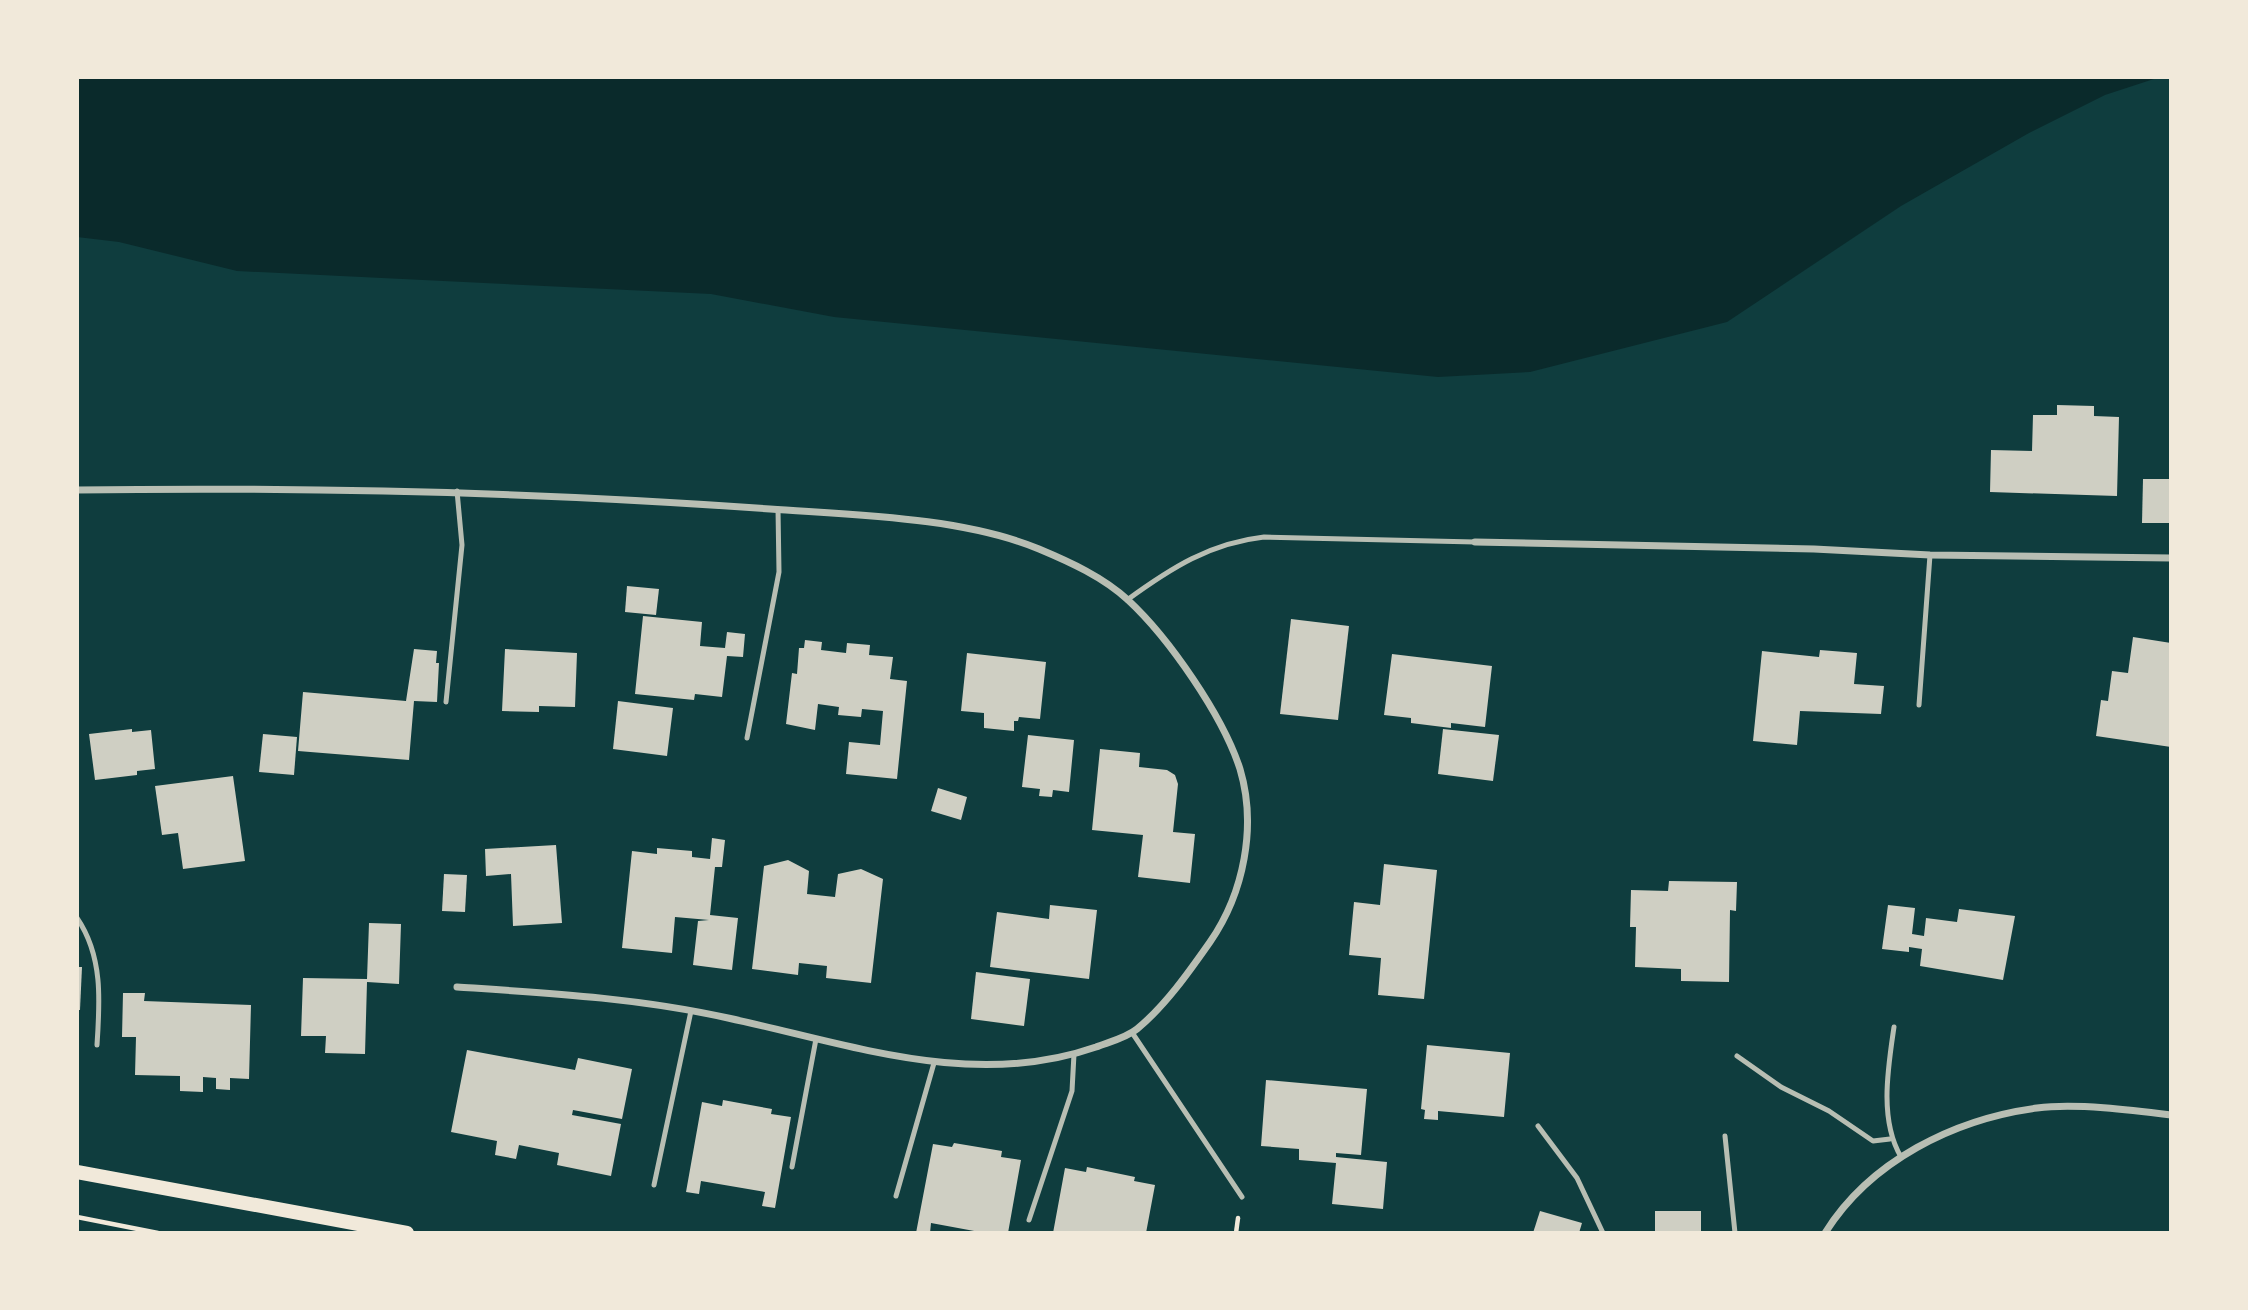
<svg xmlns="http://www.w3.org/2000/svg" width="2248" height="1310" font-family="Helvetica,sans-serif">
<style>
.water{fill:#0a2a2b}
.building{fill:#cfcfc3}
.lines{fill:none;stroke-linecap:round;stroke-linejoin:round}
.path{stroke:#f1e9da;stroke-width:4.5}
.service{stroke:#b8beb3;stroke-width:5}
.minor{stroke:#b8beb3;stroke-width:7}
.secondary{stroke:#f1e9da;stroke-width:14}
</style>
<rect width="100%" height="100%" fill="#0f3d3e"/>
<!-- water -->
<polygon class="water" points="77,77 2160,77 2105,95 2029,133 1901,206 1727,322 1530,372 1438,377 834,317 711,294 237,271 119,242 77,237"/>
<!-- building -->
<g class="building">
<polygon points="2057,405 2094,406 2094,416 2119,417 2117,496 1990,492 1991,450 2032,451 2033,415 2057,415"/>
<polygon points="2143,479 2171,479 2171,523 2142,523"/>
<polygon points="627,586 659,589 656,615 625,612"/>
<polygon points="643,616 702,622 700,646 725,648 727,632 745,634 743,657 727,656 722,697 695,694 694,700 635,694"/>
<polygon points="1291,619 1349,626 1338,720 1280,714"/>
<polygon points="2133,637 2171,643 2171,747 2096,736 2101,700 2108,701 2112,671 2128,673"/>
<polygon points="805,640 822,642 821,650 846,653 847,643 870,645 869,655 893,657 890,679 907,681 897,779 846,774 849,742 880,745 883,711 862,709 861,717 838,715 839,707 818,704 815,730 786,724 792,673 797,674 799,648 804,648"/>
<polygon points="414,649 437,651 436,663 439,663 437,702 414,701 409,760 298,751 303,692 406,701"/>
<polygon points="505,649 577,653 575,707 539,706 539,712 502,711"/>
<polygon points="1820,650 1857,653 1854,684 1884,686 1881,714 1800,711 1797,745 1753,741 1762,651 1819,657"/>
<polygon points="967,653 1046,662 1040,719 1019,717 1018,721 1014,721 1014,731 984,728 984,713 961,711"/>
<polygon points="1392,654 1492,666 1485,727 1451,723 1451,728 1411,723 1411,718 1384,715"/>
<polygon points="618,701 673,708 667,756 613,749"/>
<polygon points="132,729 132,732 151,730 155,769 137,771 137,775 95,780 89,734"/>
<polygon points="1443,729 1499,735 1493,781 1438,774"/>
<polygon points="263,734 297,737 294,775 259,772"/>
<polygon points="1028,735 1074,740 1069,792 1053,790 1052,797 1039,796 1040,789 1022,787"/>
<polygon points="1100,749 1140,753 1139,767 1167,770 1175,775 1178,784 1173,832 1195,834 1190,883 1138,877 1143,835 1092,830"/>
<polygon points="233,776 245,861 183,869 178,833 162,835 155,786"/>
<polygon points="938,788 967,797 961,820 931,811"/>
<polygon points="712,838 725,840 722,867 715,867 710,915 738,918 732,970 693,965 698,921 709,920 675,917 672,953 622,948 632,851 657,854 657,848 692,851 692,857 710,859"/>
<polygon points="556,845 562,923 513,926 511,874 486,876 485,849"/>
<polygon points="788,860 809,871 807,894 835,897 838,874 861,869 883,879 871,983 826,978 827,966 799,963 798,975 752,969 764,866"/>
<polygon points="1384,864 1437,870 1424,999 1378,995 1381,958 1349,955 1354,902 1380,905"/>
<polygon points="444,874 467,875 465,912 442,911"/>
<polygon points="1669,881 1737,882 1736,911 1730,910 1729,982 1681,981 1681,969 1635,967 1636,927 1630,927 1631,890 1668,891"/>
<polygon points="1050,905 1097,910 1089,979 990,967 997,912 1049,919"/>
<polygon points="1888,905 1915,908 1912,934 1924,936 1926,918 1957,922 1959,909 2015,916 2003,980 1920,966 1922,949 1909,947 1909,952 1882,949"/>
<polygon points="369,923 401,924 399,984 367,982 365,1054 325,1053 326,1036 301,1036 303,978 367,979"/>
<polygon points="77,967 82,967 80,1010 77,1010"/>
<polygon points="976,972 1030,979 1024,1026 971,1019"/>
<polygon points="123,993 145,993 144,1001 251,1005 249,1079 230,1078 230,1090 216,1089 216,1078 203,1077 203,1092 180,1091 180,1076 135,1075 136,1037 122,1037"/>
<polygon points="1427,1045 1510,1053 1504,1117 1438,1111 1438,1120 1424,1119 1425,1110 1421,1109"/>
<polygon points="467,1050 575,1070 578,1058 632,1069 622,1119 573,1110 572,1115 621,1124 611,1176 557,1165 559,1153 519,1145 516,1159 495,1155 497,1141 451,1132"/>
<polygon points="1266,1080 1367,1089 1361,1155 1336,1153 1336,1157 1387,1162 1383,1209 1332,1204 1336,1163 1299,1160 1299,1149 1261,1146"/>
<polygon points="723,1100 772,1109 771,1114 791,1117 775,1208 762,1206 765,1192 701,1181 699,1194 686,1192 702,1102 722,1106"/>
<polygon points="954,1143 1002,1151 1001,1157 1021,1160 1008,1233 985,1233 931,1223 930,1233 916,1233 933,1144 952,1147"/>
<polygon points="1087,1167 1135,1177 1134,1181 1155,1185 1146,1233 1053,1233 1065,1168 1086,1172"/>
<polygon points="1540,1211 1582,1223 1579,1233 1533,1233"/>
<rect x="1655" y="1211" width="46" height="22"/>
</g>
<g class="lines">
<!-- path -->
<g class="path">
<polyline points="77,1217 158,1233"/>
<polyline points="1236,1233 1238,1218"/>
</g>
<!-- service -->
<g class="service">
<path d="M1127 600C1171 568 1210 543 1264 537L1475 542"/>
<polyline points="446,702 462,545 457,491"/>
<polyline points="1919,705 1930,555"/>
<polyline points="747,738 779,572 778,509"/>
<path d="M77 918C103 956 100 1001 97 1045"/>
<path d="M1894 1027C1888 1068 1879 1120 1901 1157"/>
<polyline points="1133,1034 1242,1197"/>
<polyline points="1737,1056 1781,1087 1829,1111 1873,1141 1890,1139"/>
<polyline points="1538,1126 1577,1178 1603,1233"/>
<polyline points="1725,1136 1735,1233"/>
<polyline points="792,1167 816,1039"/>
<polyline points="654,1185 691,1011"/>
<polyline points="896,1196 934,1063"/>
<polyline points="1029,1220 1072,1091 1074,1054"/>
</g>
<!-- minor -->
<g class="minor">
<path d="M77 490C309 487 539 492 770 509 853 515 962 517 1039 549 1070 562 1103 577 1128 600 1169 638 1223 716 1240 769 1257 826 1244 893 1210 942 1189 972 1165 1006 1137 1029 1126 1038 1109 1042 1096 1047 973 1090 849 1044 728 1018 639 998 548 993 457 987"/>
<polyline points="1475,542 1814,549 1930,555 2171,558"/>
<path d="M1825 1233C1870 1161 1954 1119 2037 1108 2075 1103 2132 1110 2171 1115"/>
</g>
<!-- secondary -->
<polyline class="secondary" points="77,1172 407,1233"/>
</g>
<!-- border -->
<rect width="2248" height="1310" fill="none" stroke="#f1e9da" stroke-width="158"/>
</svg>
